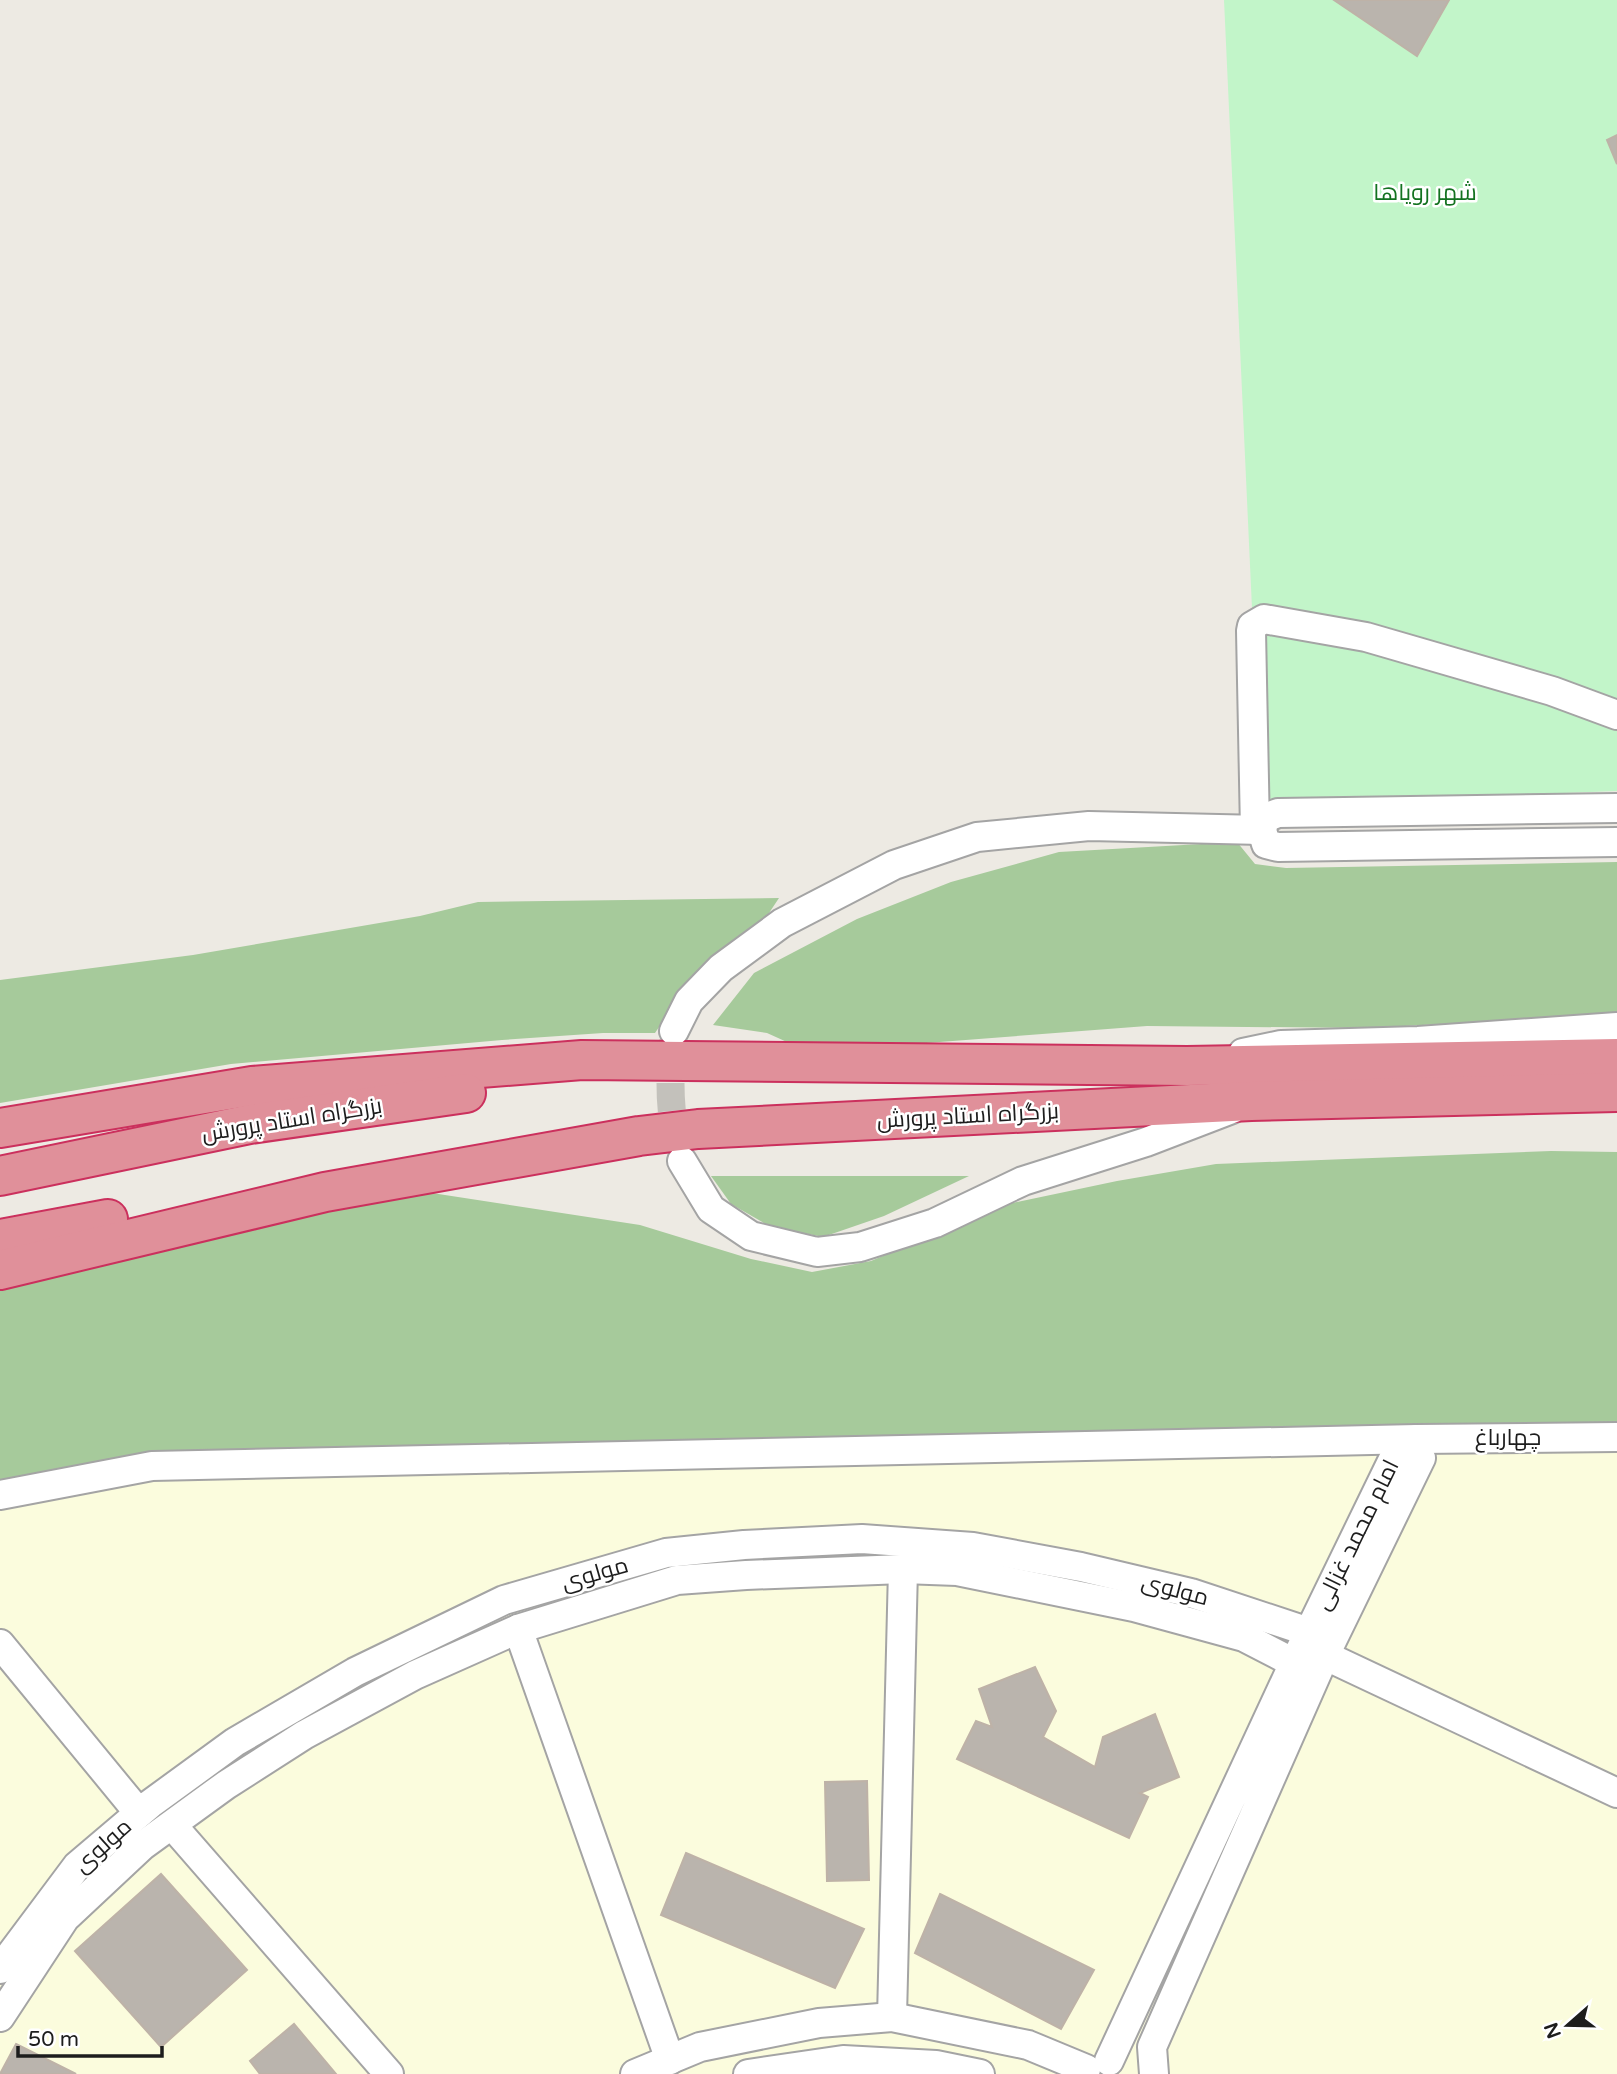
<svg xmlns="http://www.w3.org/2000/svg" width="1617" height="2074" font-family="'Varela Round',Cairo,sans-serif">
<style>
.education{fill:#fbfcdd}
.forest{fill:#a6ca9b}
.park{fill:#c2f5c9}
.building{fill:#bab4ad;stroke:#beb2a7;stroke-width:2}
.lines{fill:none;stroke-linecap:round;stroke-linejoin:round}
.minor-tunnel{stroke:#c3c1bb;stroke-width:28;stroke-dasharray:28 14;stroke-linecap:butt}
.minor-casing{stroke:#a4a4a4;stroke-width:32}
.highway-casing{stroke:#cb305d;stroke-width:42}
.minor{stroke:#fff;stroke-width:28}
.highway{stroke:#e0909a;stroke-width:38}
.labels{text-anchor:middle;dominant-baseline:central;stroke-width:5;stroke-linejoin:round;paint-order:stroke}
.park-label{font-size:23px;fill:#137220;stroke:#fff}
.street-label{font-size:23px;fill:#1d1d1d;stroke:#fff}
</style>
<rect width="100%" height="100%" fill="#edeae3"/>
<!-- education -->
<polygon class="education" points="1617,1430 1617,2074 0,2074 0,1492 141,1461"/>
<!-- forest -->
<g class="forest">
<polygon points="1237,842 1255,864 1286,868 1617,862 1617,1014 1369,1028 1147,1026 848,1049 798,1047 767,1033 713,1025 754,973 857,919 951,882 1059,852"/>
<polygon points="779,898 767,916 719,954 682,993 655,1033 603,1033 502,1040 231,1064 0,1103 0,980 193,955 420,916 478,902"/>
<polygon points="1551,1151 1617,1152 1617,1430 212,1461 0,1492 0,1288 419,1191 640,1225 751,1259 812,1272 871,1261 1003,1205 1117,1181 1216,1164"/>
<polygon points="711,1176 969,1176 884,1216 823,1237 769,1226 731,1204"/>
</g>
<!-- park -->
<polygon class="park" points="1224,0 1617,0 1617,791 1261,804"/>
<!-- building -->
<g class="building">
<polygon points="1334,0 1449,0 1417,56"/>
<polygon points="1617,135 1617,164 1607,140"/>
<polygon points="1035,1667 1056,1711 1043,1737 1095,1767 1103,1737 1155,1714 1179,1777 1140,1793 1148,1797 1129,1838 957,1759 976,1721 992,1727 979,1689"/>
<polygon points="867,1781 869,1880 827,1881 825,1782"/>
<polygon points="686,1853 864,1929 835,1988 661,1915"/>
<polygon points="161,1874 247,1970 161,2047 75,1951"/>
<polygon points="940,1894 1094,1970 1061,2029 915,1953"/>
<polygon points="294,2024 336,2074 260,2074 250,2061"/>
<polygon points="16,2044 76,2074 0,2074"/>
</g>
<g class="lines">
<!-- minor-tunnel -->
<path class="minor-tunnel" d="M673 1041C669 1079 669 1113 679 1150"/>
<defs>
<g id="minor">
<polyline points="1617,808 1278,813 1265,818 1262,830 1266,844 1278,847 1617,842"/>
<polyline points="1255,830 1251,631 1252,626 1264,619 1366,637 1552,691 1617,715"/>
<polyline points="674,1031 689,1001 721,968 782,923 894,865 977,837 1089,826 1262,830"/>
<polyline points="1243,1053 1281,1045 1418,1041 1617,1027"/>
<polyline points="682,1161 711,1209 751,1236 817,1252 860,1247 935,1223 1023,1181 1146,1142 1232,1109"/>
<polyline points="1407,1454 1417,1439 1617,1437"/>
<polyline points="0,1495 152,1466 1417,1439"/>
<polyline points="518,1629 670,2060"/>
<polyline points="0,1644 139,1813"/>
<polyline points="1309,1648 1617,1793"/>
<polyline points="172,1825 389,2074"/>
<polyline points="0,1969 77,1866 150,1804 235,1742 355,1672 504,1600 666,1553 744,1545 862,1539 973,1547 1081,1567 1191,1593 1309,1632"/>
<polyline points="0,2017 65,1918 142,1846 226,1785 304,1735 415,1675 518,1629 677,1580 746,1575 903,1569 957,1571 1134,1607 1244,1637 1294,1663"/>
<polyline points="892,2017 903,1569"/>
<polyline points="1109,2061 1294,1663 1397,1451 1421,1458 1325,1655 1152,2047 1154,2074"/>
<polyline points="635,2074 700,2047 819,2023 892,2017 1028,2045 1086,2069"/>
<polyline points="748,2074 843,2060 936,2065 980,2074"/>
</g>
<g id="highway">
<polyline points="0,1128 252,1086 582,1060 1187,1066 1617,1058"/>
<polyline points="0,1176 250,1124 466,1093"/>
<polyline points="0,1239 108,1219"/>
<polyline points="0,1270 325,1192 639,1136 698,1129 1251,1101 1617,1092"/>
</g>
</defs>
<!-- minor casing -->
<use href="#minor" class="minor-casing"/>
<!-- highway casing -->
<use href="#highway" class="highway-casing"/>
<!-- minor -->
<use href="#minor" class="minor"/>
<!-- highway -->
<use href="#highway" class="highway"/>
</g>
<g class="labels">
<!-- park labels -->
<g class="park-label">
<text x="1425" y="193">شهر رویاها</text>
</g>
<!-- street labels -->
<g class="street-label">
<text transform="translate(968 1116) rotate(-3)">بزرگراه استاد پرورش</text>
<text transform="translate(292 1120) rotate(-9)">بزرگراه استاد پرورش</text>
<text x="1508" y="1438">چهارباغ</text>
<text transform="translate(1357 1535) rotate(-64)">امام محمد غزالی</text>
<text transform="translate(595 1574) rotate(-16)">مولوی</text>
<text transform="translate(1175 1590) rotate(15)">مولوی</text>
<text transform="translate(103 1846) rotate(-42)">مولوی</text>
</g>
</g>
<!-- north arrow -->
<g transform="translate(1568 2025) rotate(250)" stroke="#ffffff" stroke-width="5" paint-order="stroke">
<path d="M0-5L12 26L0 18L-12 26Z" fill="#1d1d1d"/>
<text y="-10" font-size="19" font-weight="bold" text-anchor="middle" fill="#1d1d1d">N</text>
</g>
<!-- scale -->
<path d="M18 2046v10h144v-10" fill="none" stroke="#1d1d1d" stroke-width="3.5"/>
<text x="28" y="2046" font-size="21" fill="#1d1d1d" stroke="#ffffff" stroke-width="5" paint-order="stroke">50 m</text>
</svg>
